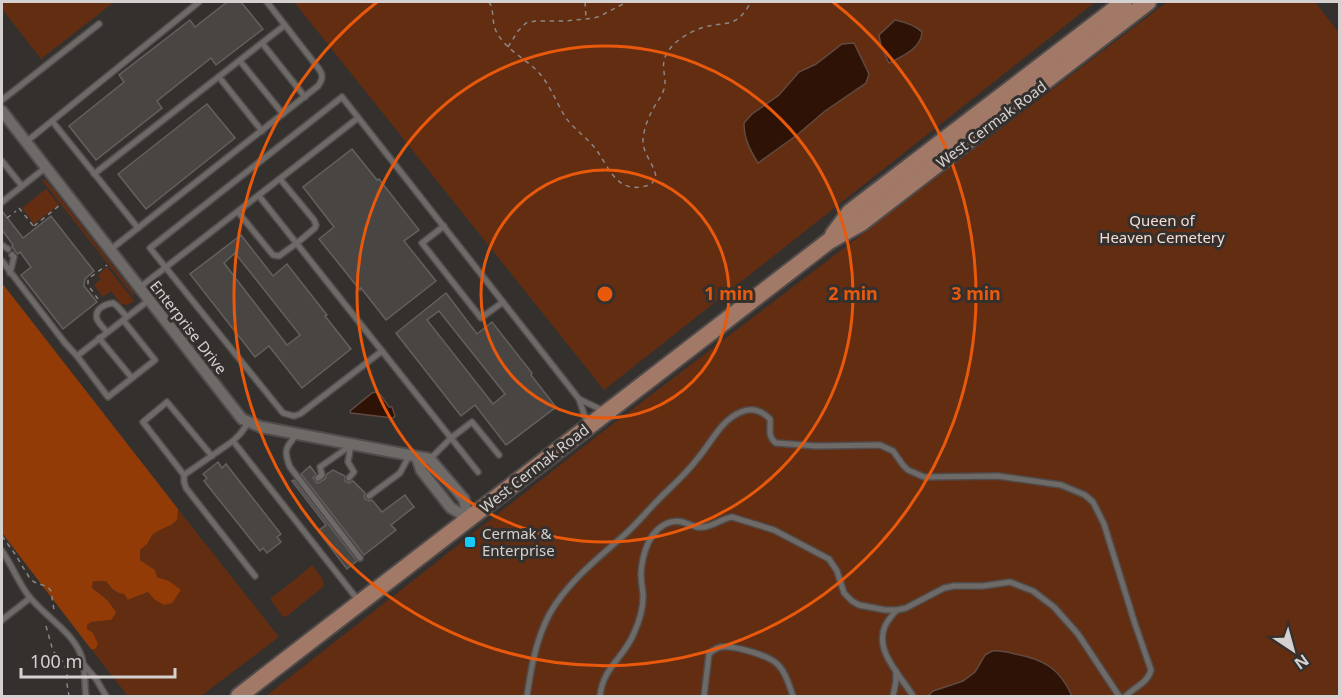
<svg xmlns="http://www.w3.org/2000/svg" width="1341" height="698" font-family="'Noto Sans',sans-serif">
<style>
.green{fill:#632d12}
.forest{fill:#923b07}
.water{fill:#2e1205;stroke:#604b42;stroke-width:1.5}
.building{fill:#494543;stroke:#64605e;stroke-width:1.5;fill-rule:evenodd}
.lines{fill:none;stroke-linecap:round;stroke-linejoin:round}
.service-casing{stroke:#504c4b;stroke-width:8}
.minor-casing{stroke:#504c4b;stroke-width:14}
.primary-casing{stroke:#504c4b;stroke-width:20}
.path{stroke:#8a8785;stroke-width:1.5;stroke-dasharray:4.5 4.5;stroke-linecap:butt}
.service{stroke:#6e6a68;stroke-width:5}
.minor{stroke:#6e6a68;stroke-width:10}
.primary{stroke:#a27866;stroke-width:16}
.ring{fill:none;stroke:#e8590c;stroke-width:3}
.poi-dot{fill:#18cafc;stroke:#34302e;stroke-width:2}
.labels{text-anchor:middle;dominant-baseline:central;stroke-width:6;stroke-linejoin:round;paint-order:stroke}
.street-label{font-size:15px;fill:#d4d1d0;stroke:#34302e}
.park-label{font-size:15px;fill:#f6dcd2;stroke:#34302e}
.poi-label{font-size:15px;fill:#d4d1d0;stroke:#34302e;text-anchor:start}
.centre{fill:#e8590c;stroke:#34302e;stroke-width:3}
.ring-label{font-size:18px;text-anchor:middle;font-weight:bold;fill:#e8590c;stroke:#34302e;stroke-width:6;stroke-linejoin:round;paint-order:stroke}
</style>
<rect width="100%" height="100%" fill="#34302e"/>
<!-- green -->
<g class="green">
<polygon points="2,2 114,2 41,59 2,9"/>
<polygon points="294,2 1095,2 604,390"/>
<polygon points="1167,2 1315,2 1339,33 1339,696 266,696 592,440"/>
<polygon points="41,179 45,180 49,184 133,292 135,298"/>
<polygon points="46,189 59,205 34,224 22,208"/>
<polygon points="107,267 134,301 127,305 121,304 111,291 103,297 94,285 101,279 98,275"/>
<path d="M178 509 279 637 201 696H128L91 649H95L87 629V625L91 622 111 620 113 606 101 594 92 588 93 581H106C110 588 115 593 124 594L129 600 148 592 154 599 169 581 157 577 155 570 140 560V550L147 544 153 534 162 529 171 525 177 520Z"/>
<path d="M312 565 322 578 324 586 286 617 282 616 271 600V598C285 587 299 577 312 565Z"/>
</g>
<!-- forest -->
<path class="forest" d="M2 283 178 509 177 520 171 525 162 529 153 534 147 544 140 550V560L155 570 157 577 169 581 181 590 172 603 164 605 154 599 148 592 128 600 124 594C115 593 111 588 106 581H93L92 588C102 595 111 602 116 613L111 620 91 622 87 625V629L93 633 98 644 95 649H91L2 533Z"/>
<!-- water -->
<g class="water">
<path d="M895 20C905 22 915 25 922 32 921 49 902 56 889 63L881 46 879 35Z"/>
<path d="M854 43 869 74 866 83 825 111 797 135 758 163C750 150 744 139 744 123L752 114 779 95 799 72 816 64 842 44Z"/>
<polygon points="375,392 380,394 389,407 392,407 395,416 393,418 351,413 350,411 372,393"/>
<path d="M992 651C1000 650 1007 652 1015 654 1044 659 1060 669 1072 696H928L933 691 963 681 975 672 985 655Z"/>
</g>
<!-- building -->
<g class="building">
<polygon points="227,2 241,2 263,29 216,65 211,58 157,101 162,108 96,160 69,126 124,82 119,75 190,20 195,27"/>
<polygon points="207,104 235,138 146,209 118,174"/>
<polygon points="352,149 377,180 379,179 419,230 404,241 436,281 386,320 361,288 360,290 319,239 334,227 303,187"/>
<polygon points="2,211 23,238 51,216 94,271 85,279 84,286 97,302 63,329 21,275 31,267 20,252 18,254 15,251 12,246 13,245 2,230"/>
<path d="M241 235 273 276 287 264 327 315 325 316 351 349 302 388 269 346 255 357 190 274ZM235 253 300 335 287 345 224 263Z"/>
<path d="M446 293 477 334 492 322 532 373 531 375 556 407 506 445 475 405 461 416 396 333ZM439 311 505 394 493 404 427 320Z"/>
<polygon points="218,462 222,468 226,464 281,534 277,537 281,542 267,553 263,548 260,551 204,481 207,478 203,474"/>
<polygon points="310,466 316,474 313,478 317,483 320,482 325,479 327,474 333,470 345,476 345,481 349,483 353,481 365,493 364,496 365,499 369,501 372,500 382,512 405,495 414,507 391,525 396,530 364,555 301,474"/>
<polygon points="294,480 357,561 347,569 318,531 326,525 292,481"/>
</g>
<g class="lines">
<defs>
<g id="service">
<polyline points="262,43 305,97"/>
<polyline points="240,61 283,114"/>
<polyline points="219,77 262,131"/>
<polyline points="2,100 99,24"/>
<polyline points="52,121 138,228"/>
<polyline points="26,142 199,2"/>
<polyline points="2,162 2,161 22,186"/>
<polyline points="94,174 285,25"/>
<polyline points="259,196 478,472"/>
<polyline points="2,202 45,168"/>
<polyline points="238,212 273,255 279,256 297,243 315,228 316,225 314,220 280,179"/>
<polyline points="444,226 422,243 481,318 503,302"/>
<polyline points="2,245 8,249"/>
<path d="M110 250 318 86C322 80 324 76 319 69L267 2"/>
<polyline points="2,261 65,343 77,356 149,300"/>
<polyline points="10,273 14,257 12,255"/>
<polyline points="139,288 358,118"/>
<path d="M107 332C104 328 99 324 97 319 94 309 105 304 113 303L117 306 127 317"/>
<polyline points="99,338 132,378"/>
<polyline points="382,351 300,414 294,416 283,413 150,248 342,97 579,399 604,411"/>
<polyline points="77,356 108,397 155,360 123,320"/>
<polyline points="579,399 587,423"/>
<path d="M297 434C286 447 283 450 290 467L360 558"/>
<polyline points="233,441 358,600"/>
<polyline points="212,456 167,402 143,422 184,475 184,482 186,488 255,576"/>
<polyline points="430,459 451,438 472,422 499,455"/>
<polyline points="184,475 233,441 240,434 249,422"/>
<polyline points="318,478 322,475 320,467 350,446"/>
<polyline points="349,478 354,472 348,462 351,445"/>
<polyline points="369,496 400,473 409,456"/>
<path d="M2 551C12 565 18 582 28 595 43 615 72 631 81 655 86 667 84 683 86 696"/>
<path d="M897 610C892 615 888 620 885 626 874 651 901 676 913 696"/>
<polyline points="2,620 30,598"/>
<polyline points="84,665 96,679 106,696"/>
<path d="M527 696C531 668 536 639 550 613 568 582 596 560 622 537 636 525 647 511 660 498 673 485 687 473 698 458 711 443 721 420 741 412 752 407 762 411 770 419 771 429 767 436 776 443L816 446 880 445 893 451 903 465 908 470 924 477 998 476 1061 485 1085 495 1093 502 1104 524 1135 624 1151 670C1148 683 1134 687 1126 696"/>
<path d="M600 696C603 667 624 658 634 633 639 622 643 609 643 597 643 590 641 582 641 574 642 555 649 528 671 522 681 519 688 525 697 527 710 529 720 519 732 517L774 530 829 559 837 571 844 593 852 601 859 605 885 610H897L906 608 944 588 954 586H983L1010 582 1033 591 1054 607 1078 634 1119 696"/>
<path d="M704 696 709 654C713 650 716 648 721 647 733 645 767 655 776 663 785 670 789 685 793 696"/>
<polyline points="893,696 896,681 896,671"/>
</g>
<g id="minor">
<polyline points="2,111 242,419 261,427 430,459 464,499 468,518"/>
<polyline points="417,457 421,470 451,508 468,518"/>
</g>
<g id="primary">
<polyline points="833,235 850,212 1124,2"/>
<polyline points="239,696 829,241 861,223 1148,2"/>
</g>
</defs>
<!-- service casing -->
<use href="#service" class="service-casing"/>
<!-- minor casing -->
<use href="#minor" class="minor-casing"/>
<!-- primary casing -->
<use href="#primary" class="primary-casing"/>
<!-- path -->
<g class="path">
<path d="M489 2C495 11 491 23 497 33 507 51 527 59 540 74 551 87 557 104 566 118 574 129 586 137 595 148 608 165 615 191 641 187 648 186 652 185 656 178 655 164 642 154 643 139 644 129 648 118 653 109 657 102 662 96 664 89 667 79 662 70 664 61 667 45 687 33 701 28 727 20 735 30 751 2"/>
<polyline points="585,2 586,18"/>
<polyline points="508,47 518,31 526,23 536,21 566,21 594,18 600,16 627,2"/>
<polyline points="19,208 35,228"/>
<polyline points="7,218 16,211"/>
<polyline points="34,226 60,205"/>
<polyline points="98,299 88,285 88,279 107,265"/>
<polyline points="2,536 15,554 29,577 34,582 48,587 51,591 54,610"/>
<polyline points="46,626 53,651 64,663 67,673 67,684 69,696"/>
</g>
<!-- service -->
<use href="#service" class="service"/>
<!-- minor -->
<use href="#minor" class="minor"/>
<!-- primary -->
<use href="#primary" class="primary"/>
</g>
<!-- distance rings -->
<g class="ring">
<circle cx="605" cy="294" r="124"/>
<circle cx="605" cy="294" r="248"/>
<path d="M833 2A371 371 0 1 1 377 2"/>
</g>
<!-- markers -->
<rect class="poi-dot" x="464" y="536" width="12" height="12" rx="3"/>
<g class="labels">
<!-- street labels -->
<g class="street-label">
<text transform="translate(991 124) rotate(-37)">West Cermak Road</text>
<text transform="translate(189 327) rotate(52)">Enterprise Drive</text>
<text transform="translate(534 468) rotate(-38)">West Cermak Road</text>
</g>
<!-- park labels -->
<g class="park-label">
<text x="1162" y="220">Queen of<tspan x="1162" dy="17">Heaven Cemetery</tspan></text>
</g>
<!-- poi labels -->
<g class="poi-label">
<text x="482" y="533">Cermak &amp;<tspan x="482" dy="17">Enterprise</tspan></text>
</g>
</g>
<circle cx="605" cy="294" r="9" class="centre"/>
<g class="ring-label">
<text x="729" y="300">1 min</text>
<text x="853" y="300">2 min</text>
<text x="976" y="300">3 min</text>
</g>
<!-- border -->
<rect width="1341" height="698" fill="none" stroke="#d4d1d0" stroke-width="6"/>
<!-- north arrow -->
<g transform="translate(1293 650) rotate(144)" stroke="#34302e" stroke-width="4.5" paint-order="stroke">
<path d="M0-4.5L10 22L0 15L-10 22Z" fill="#d4d1d0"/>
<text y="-9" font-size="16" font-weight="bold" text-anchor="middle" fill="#d4d1d0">N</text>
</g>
<!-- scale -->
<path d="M21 668v9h154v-9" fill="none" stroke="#d4d1d0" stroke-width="3"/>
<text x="30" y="668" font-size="18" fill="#d4d1d0" stroke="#34302e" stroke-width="4.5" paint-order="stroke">100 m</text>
</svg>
